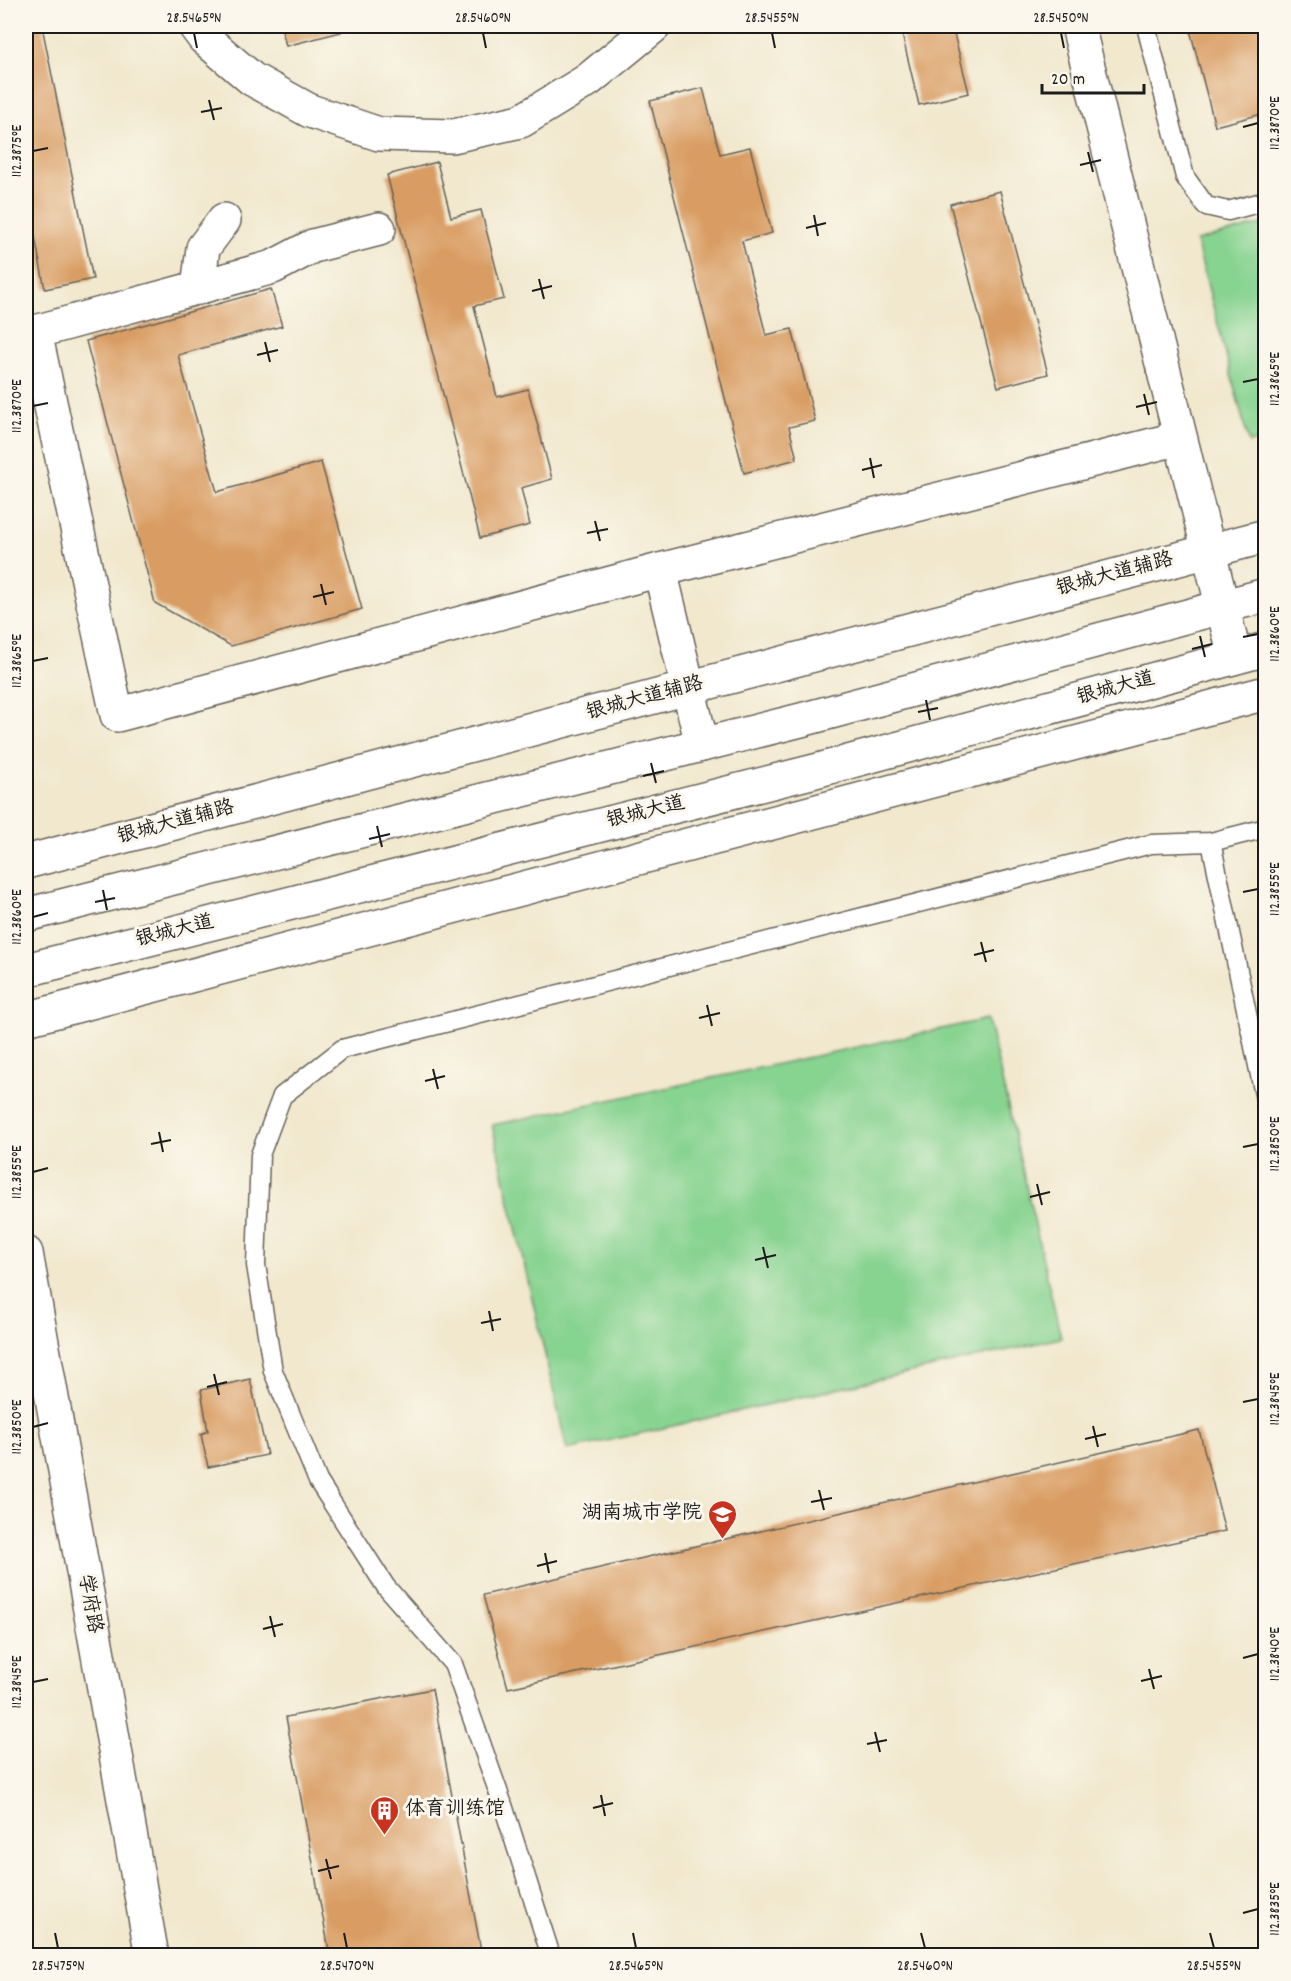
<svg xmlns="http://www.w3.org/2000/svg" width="1291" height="1981" font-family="Dekko,'LXGW WenKai TC',sans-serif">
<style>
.green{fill:#87d390;stroke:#527856;stroke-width:1.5}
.building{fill:#d99d64}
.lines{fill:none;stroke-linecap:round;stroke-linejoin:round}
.service-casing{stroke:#67635a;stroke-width:21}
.minor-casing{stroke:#67635a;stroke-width:36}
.tertiary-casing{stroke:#67635a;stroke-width:36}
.primary-casing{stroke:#67635a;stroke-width:36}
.service{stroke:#fff;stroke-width:18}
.minor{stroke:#fff;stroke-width:33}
.tertiary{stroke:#fff;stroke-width:33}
.primary{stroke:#fff;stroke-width:33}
.ticks{fill:none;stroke:#1c1c1c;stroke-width:2}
.labels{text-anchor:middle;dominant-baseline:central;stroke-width:6;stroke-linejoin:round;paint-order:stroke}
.street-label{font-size:20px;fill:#1c1c1c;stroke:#fbf7ec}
.poi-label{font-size:20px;fill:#1c1c1c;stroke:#fbf7ec;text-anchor:end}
.neatline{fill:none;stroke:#1c1c1c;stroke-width:2}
.ticks-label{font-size:15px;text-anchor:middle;fill:#1c1c1c}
</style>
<rect width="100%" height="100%" fill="#fbf7ec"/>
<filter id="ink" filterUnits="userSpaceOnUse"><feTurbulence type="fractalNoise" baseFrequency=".0167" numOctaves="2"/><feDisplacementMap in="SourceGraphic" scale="12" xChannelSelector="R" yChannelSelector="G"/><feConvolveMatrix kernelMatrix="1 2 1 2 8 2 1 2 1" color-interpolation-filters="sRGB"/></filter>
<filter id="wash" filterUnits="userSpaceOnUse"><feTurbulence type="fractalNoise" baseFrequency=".008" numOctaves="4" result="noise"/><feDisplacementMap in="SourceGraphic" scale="24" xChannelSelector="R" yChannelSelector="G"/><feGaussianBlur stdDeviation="1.35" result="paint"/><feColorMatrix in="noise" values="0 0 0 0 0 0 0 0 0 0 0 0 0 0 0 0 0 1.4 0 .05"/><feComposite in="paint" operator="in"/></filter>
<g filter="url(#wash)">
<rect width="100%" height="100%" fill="#f1e8ce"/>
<!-- green -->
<g class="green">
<polygon points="1265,223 1265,439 1249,443 1196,241"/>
<polygon points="988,1019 1061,1338 567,1450 492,1125"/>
</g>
<g id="blocks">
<!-- building -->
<g class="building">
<polygon points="26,26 42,26 93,279 45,289 26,190"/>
<polygon points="281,26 340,26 341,32 286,46"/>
<polygon points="900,26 952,26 969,93 919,105"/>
<polygon points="1189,26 1266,26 1266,113 1215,126"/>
<polygon points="703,88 720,154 750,147 772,233 742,241 766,335 792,329 815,421 789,427 797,459 744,473 650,101"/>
<polygon points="437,162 451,217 481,210 504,299 474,306 497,397 528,389 552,479 521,488 530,525 480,538 387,175"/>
<polygon points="1000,191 1048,374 998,387 950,204"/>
<polygon points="271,289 282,326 178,355 217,492 321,462 362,609 231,646 155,603 86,341"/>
<polygon points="250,1379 267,1455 208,1467 201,1434 208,1431 201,1390"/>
<polygon points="1199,1430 1225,1531 508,1688 483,1595"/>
<polygon points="432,1689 482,1956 330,1956 286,1717"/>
</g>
</g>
</g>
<g filter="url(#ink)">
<use href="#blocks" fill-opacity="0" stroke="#67635a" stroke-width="1.5"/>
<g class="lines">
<defs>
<g id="service">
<polyline points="1146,26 1185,177 1206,206 1228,211 1266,201"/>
<polyline points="1211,842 1266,1104"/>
<polyline points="551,1956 503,1805 453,1664 386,1587 318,1481 273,1371 256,1265 260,1155 282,1096 342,1049 1151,844 1211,842 1266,828"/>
</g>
<g id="minor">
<polyline points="195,26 204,38 252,79 310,111 379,134 453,136 521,121 588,80 654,26"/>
<polyline points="379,229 313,246 273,267 35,332 117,715 660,570"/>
<polyline points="198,288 203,248 224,220"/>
<polyline points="702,745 660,570 1180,438"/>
</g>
<g id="tertiary">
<polyline points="1078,26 1235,657"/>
<polyline points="26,862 1266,536"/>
<polyline points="26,1019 1266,693"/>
<polyline points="26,1253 152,1956"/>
</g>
<g id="primary">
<polyline points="26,915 801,720 1266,595"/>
<polyline points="26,970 815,771 1266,649"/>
</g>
</defs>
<!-- service casing -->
<use href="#service" class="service-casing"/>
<!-- minor casing -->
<use href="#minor" class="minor-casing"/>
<!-- tertiary casing -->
<use href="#tertiary" class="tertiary-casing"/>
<!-- primary casing -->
<use href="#primary" class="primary-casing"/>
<!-- service -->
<use href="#service" class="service"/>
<!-- minor -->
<use href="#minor" class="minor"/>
<!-- tertiary -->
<use href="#tertiary" class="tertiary"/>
<!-- primary -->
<use href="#primary" class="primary"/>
</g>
</g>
<!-- ticks -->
<path class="ticks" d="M194 33 197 48M483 33 486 48M772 33 775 48M1061 33 1064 48M209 100 214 120M201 112 222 108M1243 127 1258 123M33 151 48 148M1088 152 1093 172M1080 165 1101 160M814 215 818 236M806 228 826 223M539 279 544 299M532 291 552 286M265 342 270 362M257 355 278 350M1243 382 1258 379M1144 394 1149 415M33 406 48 403M1136 407 1157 402M870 458 874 478M862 470 882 465M595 521 600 541M587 533 608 529M321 584 326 605M313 597 334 592M1200 636 1205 657M1243 637 1258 634M1192 649 1212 644M33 661 48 658M926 700 930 720M918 712 938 708M651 763 656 783M643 776 664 771M377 826 382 847M369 839 390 834M103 890 107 910M1243 892 1258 889M95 902 115 898M33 917 48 913M981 942 986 962M974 955 994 950M707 1005 712 1026M699 1018 720 1013M433 1069 438 1089M425 1081 445 1076M159 1132 163 1152M151 1144 171 1140M1243 1147 1258 1144M33 1172 48 1168M1037 1184 1042 1205M1030 1197 1050 1192M763 1247 768 1268M755 1260 776 1255M489 1311 493 1331M481 1323 501 1319M214 1374 219 1395M207 1387 227 1382M1243 1402 1258 1399M1093 1426 1098 1447M33 1427 48 1423M1085 1439 1106 1434M819 1490 824 1510M811 1502 832 1498M545 1553 549 1573M537 1566 557 1561M270 1616 275 1637M263 1629 283 1624M1243 1658 1258 1654M1149 1669 1154 1689M1141 1681 1162 1676M33 1682 48 1679M875 1732 880 1752M867 1744 887 1740M601 1795 605 1816M593 1808 613 1803M326 1859 331 1879M318 1871 339 1866M1243 1913 1258 1909M55 1933 58 1948M344 1933 347 1948M633 1933 636 1948M921 1933 925 1948M1210 1933 1214 1948"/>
<!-- icons -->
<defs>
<symbol id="university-pin" viewBox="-11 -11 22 30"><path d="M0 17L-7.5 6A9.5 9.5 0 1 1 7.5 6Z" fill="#c8321e" stroke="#fbf7ec"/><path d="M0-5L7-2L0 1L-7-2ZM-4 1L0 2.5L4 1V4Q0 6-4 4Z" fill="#fff"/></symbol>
<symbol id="building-pin" viewBox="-11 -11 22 30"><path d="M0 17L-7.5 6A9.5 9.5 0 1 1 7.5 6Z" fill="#c8321e" stroke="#fbf7ec"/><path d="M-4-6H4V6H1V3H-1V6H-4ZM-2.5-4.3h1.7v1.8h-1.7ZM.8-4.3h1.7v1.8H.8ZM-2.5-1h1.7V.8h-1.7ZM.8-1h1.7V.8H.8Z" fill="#fff"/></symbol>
</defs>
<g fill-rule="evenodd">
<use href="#university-pin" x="706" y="1498" width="33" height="45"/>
<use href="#building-pin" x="368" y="1794" width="33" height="45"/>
</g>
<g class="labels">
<!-- street labels -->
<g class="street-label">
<text transform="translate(1115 575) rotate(-15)">银城大道辅路</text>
<text transform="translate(1116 689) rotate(-15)">银城大道</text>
<text transform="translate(645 699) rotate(-15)">银城大道辅路</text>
<text transform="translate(646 813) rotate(-14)">银城大道</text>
<text transform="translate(176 823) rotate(-15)">银城大道辅路</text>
<text transform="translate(175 932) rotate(-14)">银城大道</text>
<text transform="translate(89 1604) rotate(80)">学府路</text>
</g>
<!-- poi labels -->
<g class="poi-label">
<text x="702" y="1514">湖南城市学院</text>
<text x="405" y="1810" text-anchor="start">体育训练馆</text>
</g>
</g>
<!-- margin -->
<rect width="1291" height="1981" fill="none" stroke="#fbf7ec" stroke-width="66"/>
<!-- scale -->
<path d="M1042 84v9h102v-9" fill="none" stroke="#1c1c1c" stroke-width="3"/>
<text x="1051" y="84" font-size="18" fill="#1c1c1c" stroke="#fbf7ec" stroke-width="4.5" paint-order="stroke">20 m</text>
<rect x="33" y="33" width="1225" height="1915" class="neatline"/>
<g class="ticks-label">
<text x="194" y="22">28.5465°N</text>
<text x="483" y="22">28.5460°N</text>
<text x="772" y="22">28.5455°N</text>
<text x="1061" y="22">28.5450°N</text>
<text transform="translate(1274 123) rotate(-90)" y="5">112.3870°E</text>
<text transform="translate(16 151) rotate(-90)" y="5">112.3875°E</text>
<text transform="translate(1274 379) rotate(-90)" y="5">112.3865°E</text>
<text transform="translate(16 406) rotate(-90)" y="5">112.3870°E</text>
<text transform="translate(1274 634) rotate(-90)" y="5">112.3860°E</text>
<text transform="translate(16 661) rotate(-90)" y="5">112.3865°E</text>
<text transform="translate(1274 889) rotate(-90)" y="5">112.3855°E</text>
<text transform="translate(16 917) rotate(-90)" y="5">112.3860°E</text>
<text transform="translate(1274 1144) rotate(-90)" y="5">112.3850°E</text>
<text transform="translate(16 1172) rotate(-90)" y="5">112.3855°E</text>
<text transform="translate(1274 1399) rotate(-90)" y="5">112.3845°E</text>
<text transform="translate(16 1427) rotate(-90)" y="5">112.3850°E</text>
<text transform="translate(1274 1654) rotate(-90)" y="5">112.3840°E</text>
<text transform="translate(16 1682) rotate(-90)" y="5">112.3845°E</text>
<text transform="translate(1274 1909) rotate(-90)" y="5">112.3835°E</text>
<text x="58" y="1970">28.5475°N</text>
<text x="347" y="1970">28.5470°N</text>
<text x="636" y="1970">28.5465°N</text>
<text x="925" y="1970">28.5460°N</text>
<text x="1214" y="1970">28.5455°N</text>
</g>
</svg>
